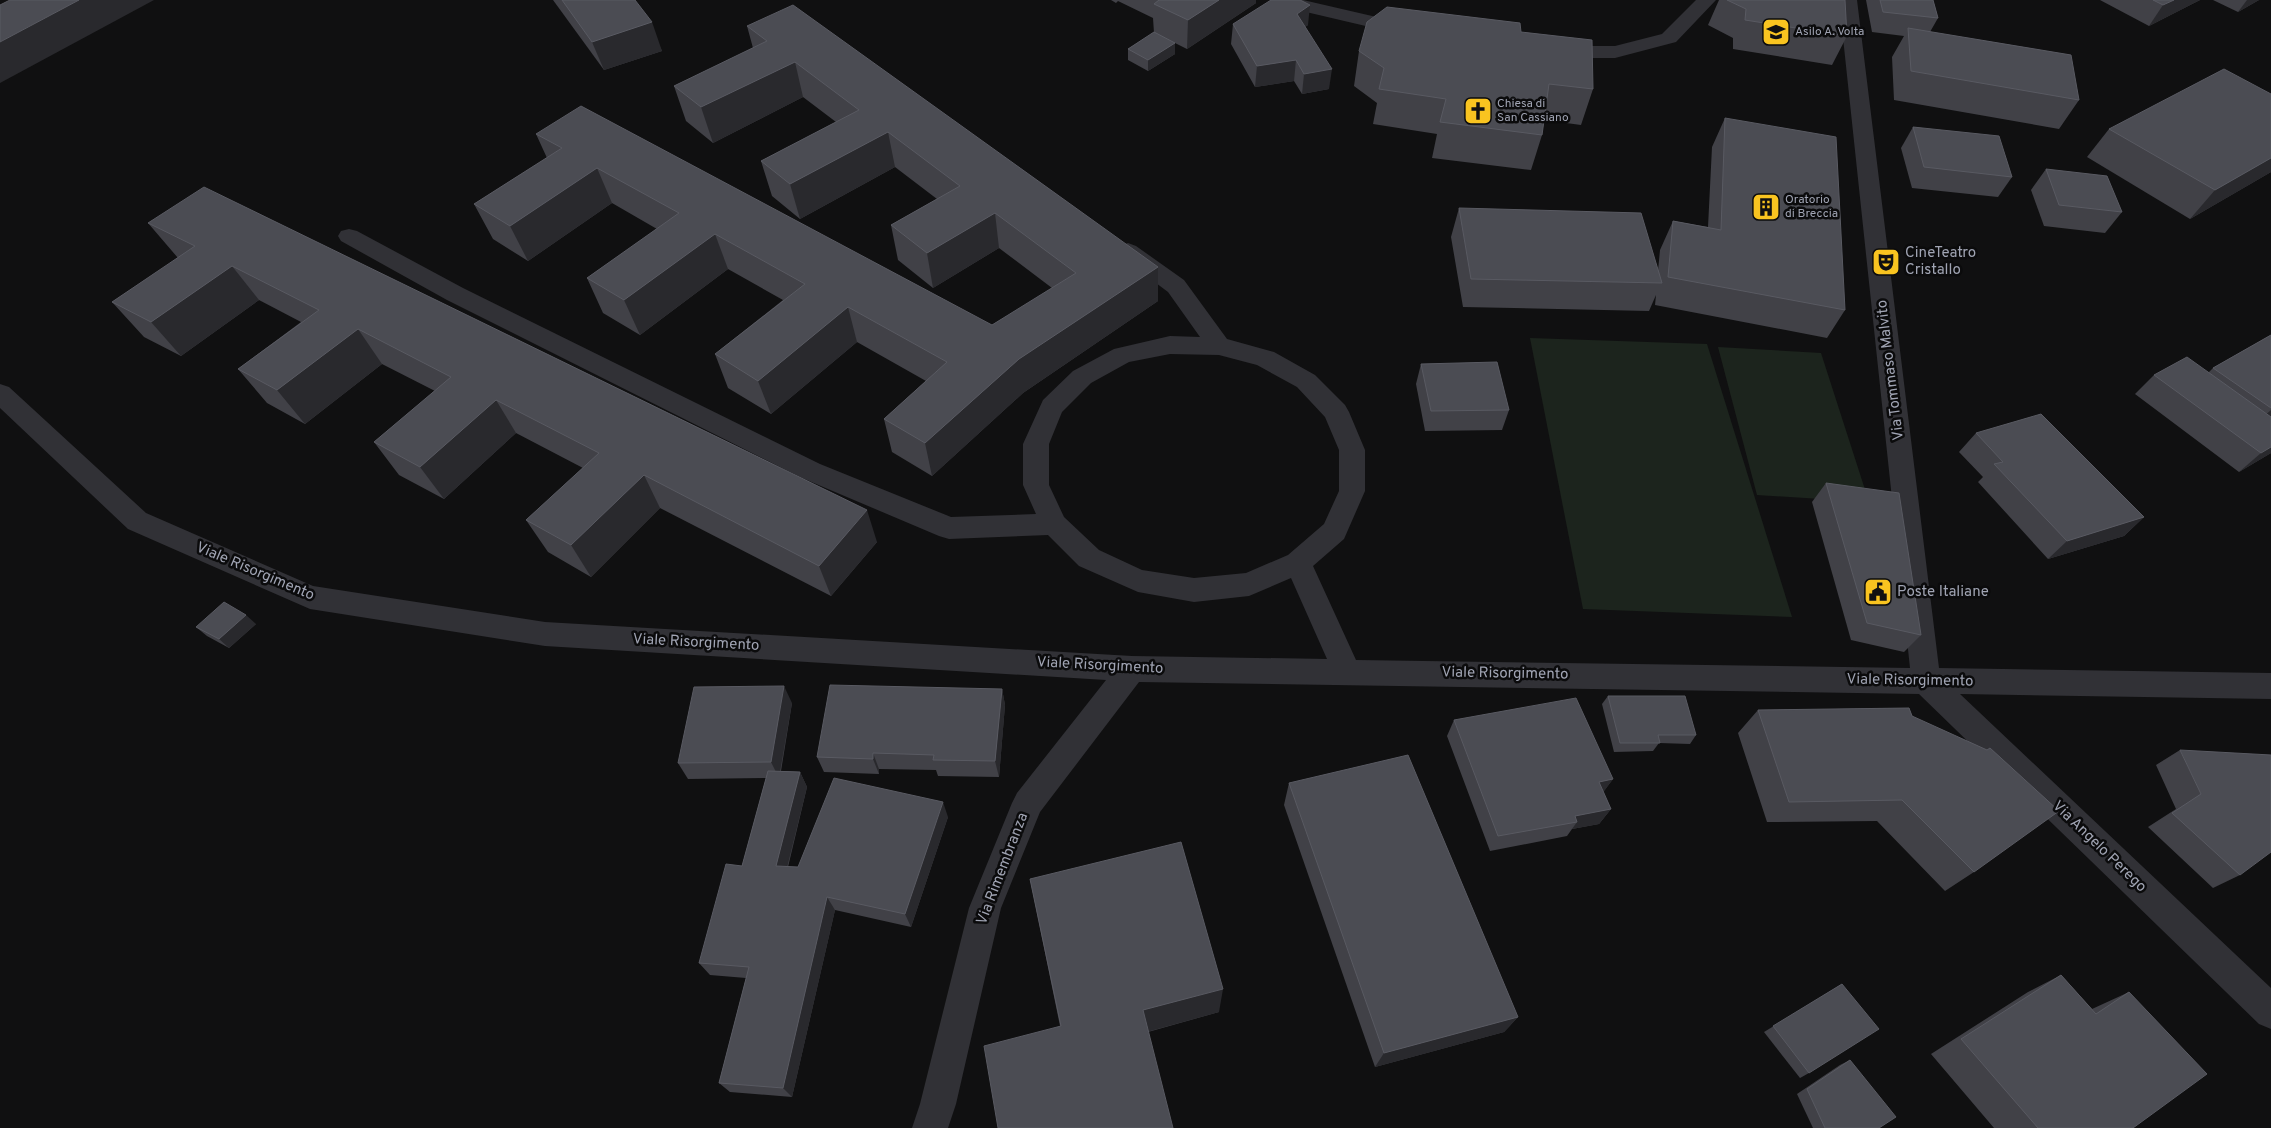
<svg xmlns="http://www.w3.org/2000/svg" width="2271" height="1128" font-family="Overpass,sans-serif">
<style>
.green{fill:#1c241d}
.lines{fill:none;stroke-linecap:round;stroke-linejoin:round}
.minor{fill:#313136;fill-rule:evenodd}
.wall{fill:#414147}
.shaded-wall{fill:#29292d}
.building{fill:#4b4c53;stroke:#595a62}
.labels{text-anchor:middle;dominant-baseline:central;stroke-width:5;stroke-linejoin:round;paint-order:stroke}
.far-poi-label{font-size:12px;fill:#a0a4b3;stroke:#0b0b0c;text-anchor:start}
.poi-label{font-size:15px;fill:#a0a4b3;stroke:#0b0b0c;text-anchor:start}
.street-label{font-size:15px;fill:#a0a4b3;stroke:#0b0b0c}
</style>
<rect width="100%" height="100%" fill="#101011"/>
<!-- green -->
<g class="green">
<polygon points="1530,338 1707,344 1792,617 1583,609"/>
<polygon points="1718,347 1821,353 1869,502 1757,495"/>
</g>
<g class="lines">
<!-- minor -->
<g class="minor">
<polygon points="1270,0 1303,0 1411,25 1414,29 1411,33 1404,35 1272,4"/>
<polygon points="1696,0 1716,0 1676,42 1615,58 1555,58 1548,56 1545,52 1548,48 1555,46 1615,46 1662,34"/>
<path d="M1839 0H1857L1939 668 2271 673V699L1960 694 2271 988V1029L2259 1024 1919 694 1139 682 1040 812 1001 908 956 1104 948 1128H912L920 1104 969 908 1012 803 1017 793 1106 680 545 646 310 609 128 529 0 408V384L9 387 146 513 313 586 545 622 1132 656 1327 659 1291 578 1249 596 1194 602 1138 592 1079 566 1048 535 949 539 939 536 802 478 447 300 341 241 338 236 341 231 349 229 357 231 463 288 820 464 951 517 1036 514 1023 485V444L1043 400 1073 371 1114 349 1170 336 1200 337 1168 292 1120 256 1117 251 1120 246 1128 243 1136 246 1184 280 1227 339 1274 352 1315 375 1345 405 1349 412 1365 450V491L1344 539 1313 566 1356 660 1910 668ZM1170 354 1219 355 1257 365 1297 387 1325 417 1339 450V491L1324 524 1288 555 1246 573 1194 578 1142 570 1099 550 1064 517 1049 485V444L1062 412 1091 383 1129 362Z"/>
</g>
</g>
<!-- wall -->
<g class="wall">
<polygon points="553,0 635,0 662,51 604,70"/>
<polygon points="1111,0 1256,0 1256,3 1187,49 1175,43 1175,54 1148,71 1128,60 1128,49 1154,33 1153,18 1118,1 1116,3"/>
<polygon points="1719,0 1845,0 1847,36 1832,65 1733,49 1733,38 1708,25"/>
<polygon points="1866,0 1933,0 1938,18 1930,32 2079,100 2059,129 1894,100 1892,57 1904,36 1872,32"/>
<polygon points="2100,0 2200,0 2149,26"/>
<polygon points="2213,0 2259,0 2238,12"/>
<polygon points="1233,24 1308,25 1305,27 1329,89 1302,94 1294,81 1255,87 1231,44"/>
<polygon points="747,26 1158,267 1158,301 1023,393 932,476 892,452 884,419 926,381 857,342 771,414 728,388 715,354 783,300 728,269 640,335 603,313 587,278 657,229 612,203 528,261 493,239 474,204 547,158 536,134 992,325 1052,288 999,248 933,288 898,260 891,225 937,199 895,167 800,219 772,196 761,161 836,122 803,97 713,143 686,121 674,86 753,48"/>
<polygon points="1521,32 1593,89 1581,125 1544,120 1542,135 1531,170 1432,158 1437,134 1373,124 1377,103 1354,86 1359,51"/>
<polygon points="2271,94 2271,172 2190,219 2087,157 2109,129"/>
<polygon points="1725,118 1845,310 1827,338 1655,305 1656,295 1649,311 1463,307 1451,237 1459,208 1658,271 1660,250 1673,221 1708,227 1712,147"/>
<polygon points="1913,127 2012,177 1998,197 1912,188 1901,148"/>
<polygon points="2046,169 2122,212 2105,233 2044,226 2031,190"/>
<polygon points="148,223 877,542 831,596 660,508 591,577 548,552 526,520 583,468 516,433 444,499 399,475 374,442 435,391 382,364 305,424 267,403 238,369 301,322 259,300 181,356 144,337 112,302 178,258"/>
<polygon points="2271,335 2271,453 2239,472 2135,394 2154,375 2208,373 2213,368"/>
<polygon points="1421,364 1509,410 1502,430 1425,431 1416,384"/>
<polygon points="1976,433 2144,517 2124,536 2048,559 1978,482 1983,477 1959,452"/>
<polygon points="1826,483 1921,635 1904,652 1851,640 1812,502"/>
<polygon points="256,624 229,648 207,636 196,627"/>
<polygon points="1002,689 1005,705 999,777 938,776 936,770 879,769 879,774 824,772 817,757"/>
<polygon points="1608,696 1696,735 1690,744 1659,743 1653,751 1614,752 1602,704"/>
<polygon points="792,703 781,771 800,772 807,787 788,867 798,867 948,817 911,927 835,910 792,1097 730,1092 719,1083 746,978 710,975 699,963 742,866 766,778 688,779 678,763"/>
<polygon points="1909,708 1974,872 1945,891 1877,821 1767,822 1738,733 1758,710"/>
<polygon points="1454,720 1613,779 1603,792 1611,809 1599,824 1572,829 1567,836 1490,851 1447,736"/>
<polygon points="2180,750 2240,875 2213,888 2148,827 2176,809 2156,765"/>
<polygon points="1289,783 1518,1017 1504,1032 1375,1067 1284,805"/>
<polygon points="1030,879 1219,1012 1148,1032 1060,1026"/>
<polygon points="2061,975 2092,1009 2129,992 2133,1128 1994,1128 1931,1054 2028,992"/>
<polygon points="1842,984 1809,1073 1800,1078 1764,1032"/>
<polygon points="1850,1060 1879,1128 1813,1128 1797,1094 1840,1065"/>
</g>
<!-- shaded-wall -->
<g class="shaded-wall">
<polygon points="79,0 154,0 0,83 0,42"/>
<polygon points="1219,0 1256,0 1256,3 1187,49 1188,20"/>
<polygon points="2174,0 2200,0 2149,26 2163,5"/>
<polygon points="2247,0 2259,0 2238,12"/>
<polygon points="1310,5 1308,25 1294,34 1297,14"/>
<polygon points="652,22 662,51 604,70 592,42"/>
<polygon points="1175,43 1175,54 1148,71 1148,60"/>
<polygon points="1296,60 1294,81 1255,87 1257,66"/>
<polygon points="795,62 803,97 713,143 701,107"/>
<polygon points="1332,69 1329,89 1302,94 1304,74"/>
<polygon points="888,132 895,167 800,219 790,184"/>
<polygon points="2271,158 2271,172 2190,219 2215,190"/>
<polygon points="597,168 612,203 528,261 510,226"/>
<polygon points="995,213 999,248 933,288 927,253"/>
<polygon points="715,234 728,269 640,335 624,300"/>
<polygon points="232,266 259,300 181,356 151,322"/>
<polygon points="1158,267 1158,301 1023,393 932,476 925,443 1019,359"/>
<polygon points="848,307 857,342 771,414 758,381"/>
<polygon points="358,329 382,364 305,424 277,390"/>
<polygon points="496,400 516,433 444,499 420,467"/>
<polygon points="2271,410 2271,416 2251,428"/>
<polygon points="2271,447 2271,453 2239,472 2261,453"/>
<polygon points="644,475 660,508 591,577 571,545"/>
<polygon points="867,510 877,542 831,596 819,566"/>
<polygon points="2144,517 2124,536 2048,559 2067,541"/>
<polygon points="246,615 256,624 229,648 219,639"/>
<polygon points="784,686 792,703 779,778 771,762"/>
<polygon points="1002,689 1005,705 999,777 995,761"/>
<polygon points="873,753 879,769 879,774 873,759"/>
<polygon points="800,772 807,787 784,880 776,866"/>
<polygon points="1613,779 1602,794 1599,782"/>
<polygon points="943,802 948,817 911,927 905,914"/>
<polygon points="1611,809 1599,824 1572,829 1577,822 1575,816"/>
<polygon points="827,897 835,910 792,1097 783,1088"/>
<polygon points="1223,989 1219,1012 1143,1033 1143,1010"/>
<polygon points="1518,1017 1504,1032 1375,1067 1384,1053"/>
</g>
<!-- building -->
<g class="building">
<polygon points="10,0 79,0 0,42 0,5"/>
<polygon points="562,0 635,0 652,22 592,42"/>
<polygon points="1159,0 1219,0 1188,20 1154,4"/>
<polygon points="1271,0 1300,0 1310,5 1297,14 1332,69 1304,74 1296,60 1257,66 1233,24"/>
<polygon points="1727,0 1845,0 1847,36 1745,20 1746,9"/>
<polygon points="1880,0 1933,0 1938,18 1883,12"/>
<polygon points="2153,0 2174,0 2163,5"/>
<polygon points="793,5 1158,267 1019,359 925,443 884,419 947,362 848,307 758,381 715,354 805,284 715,234 624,300 587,278 679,213 597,168 510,226 474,204 562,148 536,134 581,106 992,325 1076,273 995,213 927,253 891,225 960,186 888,132 790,184 761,161 859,110 795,62 701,107 674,86 767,41 747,26"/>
<polygon points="1387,7 1520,23 1521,32 1592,40 1593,89 1549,84 1542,135 1440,122 1446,99 1379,89 1384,68 1359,51 1367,22"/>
<polygon points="1908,28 2071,55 2079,100 1911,71"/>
<polygon points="1154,32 1175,43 1148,60 1128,49"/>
<polygon points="2224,69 2271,94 2271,158 2215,190 2109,129"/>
<polygon points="1725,118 1836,137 1845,310 1668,277 1673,221 1721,230"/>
<polygon points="1913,127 1999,136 2012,177 1924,167"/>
<polygon points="2046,169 2107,176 2122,212 2059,205"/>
<polygon points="204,187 867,510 819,566 644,475 571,545 526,520 599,453 496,400 420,467 374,442 451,377 358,329 277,390 238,369 319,310 232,266 151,322 112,302 195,246 148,223"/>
<polygon points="1459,208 1641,213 1662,283 1471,279"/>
<polygon points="2271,335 2271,408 2213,368"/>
<polygon points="2187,357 2271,417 2271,447 2261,453 2154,375"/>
<polygon points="1497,362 1509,410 1431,411 1421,364"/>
<polygon points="2041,414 2144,517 2067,541 1994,464 2003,462 1976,433"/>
<polygon points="1826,483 1899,493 1921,635 1867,623"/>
<polygon points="224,602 246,615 219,639 196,627"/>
<polygon points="830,685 1002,689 995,761 933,760 934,755 873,753 873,759 817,757"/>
<polygon points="784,686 771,762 678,763 694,687"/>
<polygon points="1608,696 1685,696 1696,735 1658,735 1660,743 1620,743"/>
<polygon points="1576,698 1613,779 1599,782 1611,809 1575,816 1577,822 1498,836 1454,720"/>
<polygon points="1909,708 1912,716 1987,750 1990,748 2059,811 1974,872 1902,800 1789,802 1758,710"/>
<polygon points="2180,750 2271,755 2271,852 2240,875 2172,813 2201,794"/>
<polygon points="1408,755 1518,1017 1384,1053 1289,783"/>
<polygon points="768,771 800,772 776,866 798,867 834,778 943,802 905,914 827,897 783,1088 719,1083 749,967 699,963 726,864 742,866"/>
<polygon points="1181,842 1223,989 1143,1010 1173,1128 998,1128 984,1046 1061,1026 1030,879"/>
<polygon points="2061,975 2096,1014 2129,992 2207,1074 2133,1128 2038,1128 1961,1039"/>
<polygon points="1842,984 1879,1029 1809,1073 1773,1026"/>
<polygon points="1850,1060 1896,1117 1879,1128 1825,1128 1807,1089"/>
</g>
<!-- icons -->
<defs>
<symbol id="school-square" viewBox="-11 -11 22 22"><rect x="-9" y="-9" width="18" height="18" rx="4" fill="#f9c420" stroke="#0b0b0c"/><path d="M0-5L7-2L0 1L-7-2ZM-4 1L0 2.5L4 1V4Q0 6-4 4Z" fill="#111"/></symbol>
<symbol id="church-square" viewBox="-11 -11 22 22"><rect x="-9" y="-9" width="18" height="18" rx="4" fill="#f9c420" stroke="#0b0b0c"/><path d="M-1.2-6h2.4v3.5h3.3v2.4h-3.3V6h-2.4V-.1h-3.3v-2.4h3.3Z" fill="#111"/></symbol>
<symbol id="building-square" viewBox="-11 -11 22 22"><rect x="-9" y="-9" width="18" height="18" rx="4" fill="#f9c420" stroke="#0b0b0c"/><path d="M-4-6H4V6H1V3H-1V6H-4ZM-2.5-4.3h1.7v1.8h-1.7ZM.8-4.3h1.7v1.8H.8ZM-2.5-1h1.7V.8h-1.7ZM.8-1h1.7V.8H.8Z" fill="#111"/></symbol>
<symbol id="theatre-square" viewBox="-11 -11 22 22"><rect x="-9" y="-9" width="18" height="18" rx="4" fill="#f9c420" stroke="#0b0b0c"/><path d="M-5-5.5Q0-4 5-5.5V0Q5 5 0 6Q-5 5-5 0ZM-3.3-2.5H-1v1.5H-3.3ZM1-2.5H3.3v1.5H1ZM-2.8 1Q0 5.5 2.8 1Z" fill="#111"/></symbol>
<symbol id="civic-square" viewBox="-11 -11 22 22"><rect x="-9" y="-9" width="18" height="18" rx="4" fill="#f9c420" stroke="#0b0b0c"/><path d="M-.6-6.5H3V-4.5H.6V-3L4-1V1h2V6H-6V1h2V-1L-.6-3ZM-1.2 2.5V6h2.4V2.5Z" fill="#111"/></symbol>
</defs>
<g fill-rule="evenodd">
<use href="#school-square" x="1760" y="16" width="32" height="32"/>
<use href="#church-square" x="1462" y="95" width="32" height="32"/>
<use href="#building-square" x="1750" y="191" width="32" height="32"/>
<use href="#theatre-square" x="1870" y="246" width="32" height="32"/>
<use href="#civic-square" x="1862" y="576" width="32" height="32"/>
</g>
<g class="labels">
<!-- far-poi labels -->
<g class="far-poi-label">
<text x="1795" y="32">Asilo A. Volta</text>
<text x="1497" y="104">Chiesa di<tspan x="1497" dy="14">San Cassiano</tspan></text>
<text x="1785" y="200">Oratorio<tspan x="1785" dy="14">di Breccia</tspan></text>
</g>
<!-- poi labels -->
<g class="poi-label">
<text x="1905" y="253">CineTeatro<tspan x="1905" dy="17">Cristallo</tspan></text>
<text x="1897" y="592">Poste Italiane</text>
</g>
<!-- street labels -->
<g class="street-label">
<text transform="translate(1891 370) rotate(-97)">Via Tommaso Malvito</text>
<text transform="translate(255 572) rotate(23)">Viale Risorgimento</text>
<text transform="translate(696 643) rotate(3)">Viale Risorgimento</text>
<text transform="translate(1100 666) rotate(3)">Viale Risorgimento</text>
<text transform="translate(1505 674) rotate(1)">Viale Risorgimento</text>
<text transform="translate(1910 681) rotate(1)">Viale Risorgimento</text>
<text transform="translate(2099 847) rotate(44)">Via Angelo Perego</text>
<text transform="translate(1003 869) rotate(-69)">Via Rimembranza</text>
</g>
</g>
</svg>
